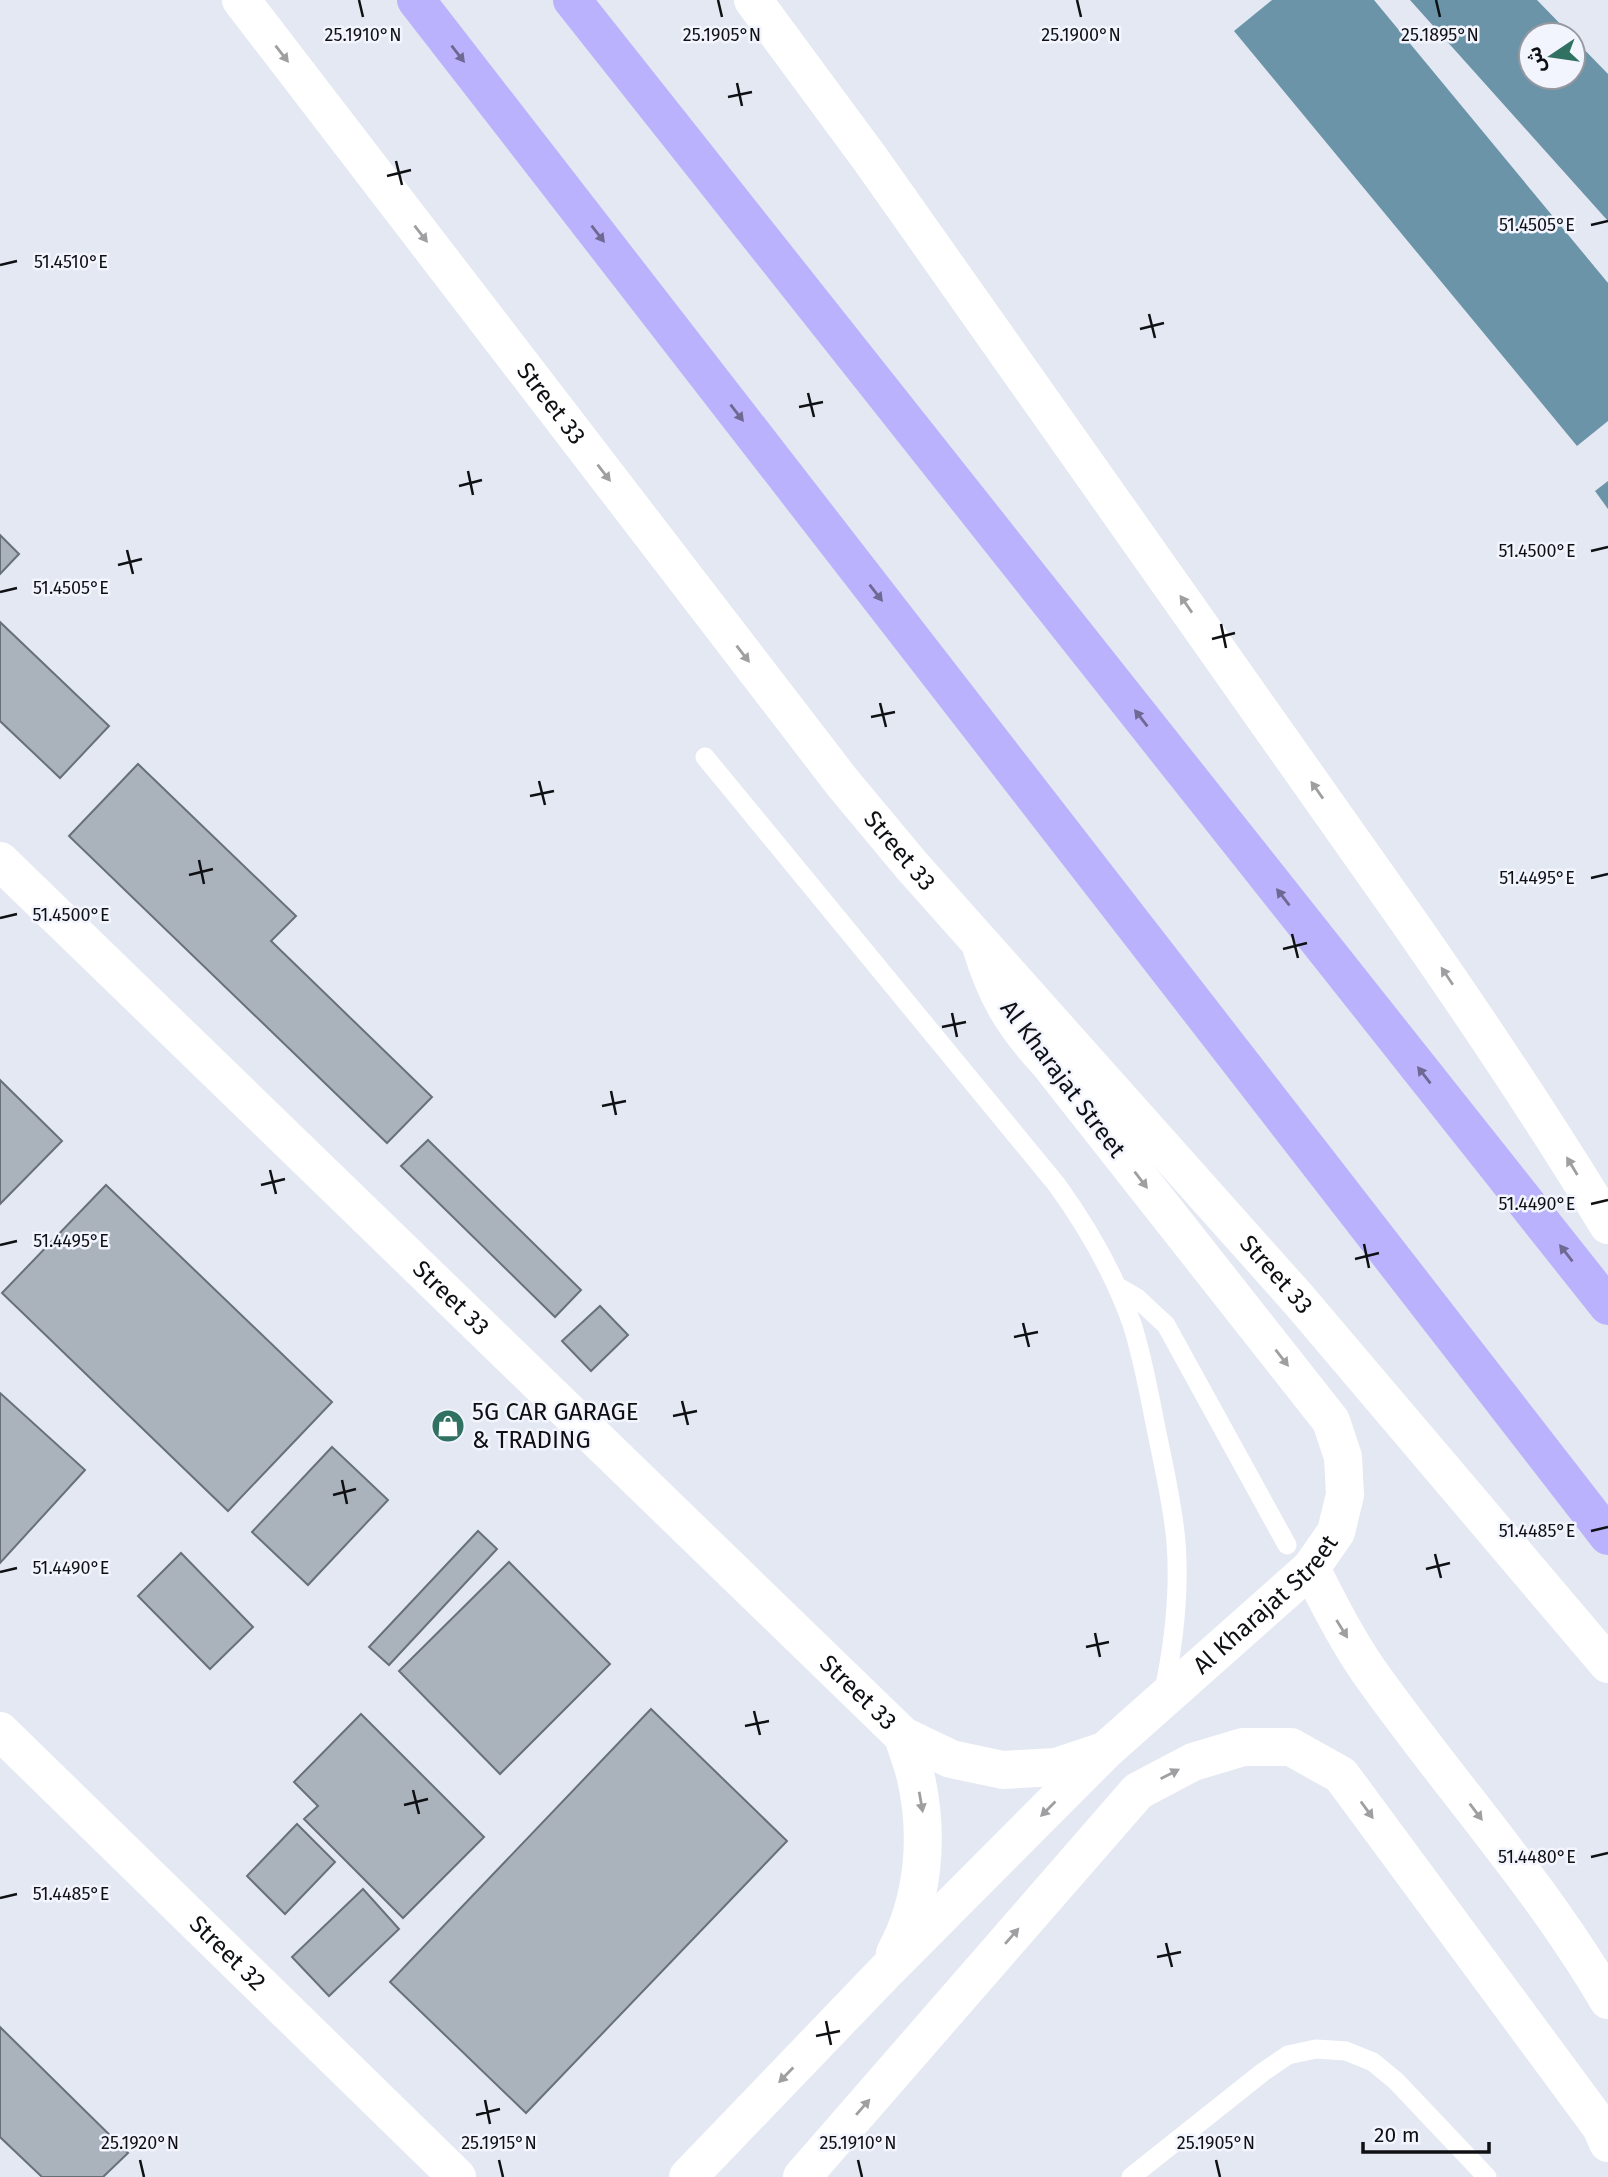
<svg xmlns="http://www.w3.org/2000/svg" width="1608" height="2177" font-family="'Fira Sans','Noto Sans Arabic',sans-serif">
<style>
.water{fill:#6b94a9}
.building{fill:#aab3bc;stroke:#687078;stroke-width:2}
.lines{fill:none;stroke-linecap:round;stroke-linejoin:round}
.service{stroke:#fff;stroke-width:19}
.minor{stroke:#fff;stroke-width:38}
.tertiary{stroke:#fff;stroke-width:38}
.trunk{stroke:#bab2fc;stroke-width:38}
.oneway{fill:#9f9fa1}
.oneway2{fill:#6d6993}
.ticks{fill:none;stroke:#0e1013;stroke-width:2.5}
.labels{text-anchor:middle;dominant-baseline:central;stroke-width:5;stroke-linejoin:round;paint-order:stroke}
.street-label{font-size:24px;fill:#0e1013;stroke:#f2f5fe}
.poi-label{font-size:24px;fill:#0e1013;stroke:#f2f5fe;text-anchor:start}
.ticks-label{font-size:18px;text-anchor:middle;fill:#0e1013;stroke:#f2f5fe;stroke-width:5;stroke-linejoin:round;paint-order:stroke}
</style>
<rect width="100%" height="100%" fill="#e3e8f3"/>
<!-- water -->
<g class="water">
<polygon points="1272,0 1374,0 1608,283 1608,421 1577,446 1234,31"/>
<polygon points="1410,0 1537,0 1571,35 1531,35 1531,77 1573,77 1573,38 1608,74 1608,221"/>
<polygon points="1608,481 1608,509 1595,491"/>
</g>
<!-- building -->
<g class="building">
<polygon points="0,535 19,554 0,574"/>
<polygon points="0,622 109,726 60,778 0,721"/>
<polygon points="138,764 296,916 271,941 432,1097 387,1143 69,836"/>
<polygon points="0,1080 62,1141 0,1204"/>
<polygon points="428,1140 581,1290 555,1317 401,1166"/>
<polygon points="106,1185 332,1402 228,1511 2,1293"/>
<polygon points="600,1306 628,1335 591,1371 562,1341"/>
<polygon points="0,1393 85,1470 0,1563"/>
<polygon points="332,1447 388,1500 308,1585 252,1532"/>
<polygon points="478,1531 497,1549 389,1665 369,1647"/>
<polygon points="181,1553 253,1627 210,1669 138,1596"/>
<polygon points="509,1562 610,1664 500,1774 399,1671"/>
<polygon points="651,1709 787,1841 526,2113 390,1982"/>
<polygon points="361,1714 484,1837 403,1918 304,1819 318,1806 294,1782"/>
<polygon points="297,1824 335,1862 285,1914 247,1876"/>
<polygon points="363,1889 399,1929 329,1996 292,1957"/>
<polygon points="0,2027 128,2153 103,2177 42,2177 0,2137"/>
</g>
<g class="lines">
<!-- service -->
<g class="service">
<path d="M705 757 1057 1185C1088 1228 1114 1273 1132 1324 1144 1361 1150 1400 1158 1438 1165 1472 1173 1507 1176 1542 1180 1594 1174 1644 1163 1695"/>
<polyline points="1118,1287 1137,1298 1166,1325 1287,1545"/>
<polyline points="1131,2177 1263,2072 1288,2055 1316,2049 1346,2051 1373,2062 1396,2081 1487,2177"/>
</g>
<!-- minor -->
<g class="minor">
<path id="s1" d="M0 861 903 1736 951 1759 1003 1770 1056 1767 1101 1752"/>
<path d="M1311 1568C1328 1603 1346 1638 1368 1670 1446 1781 1539 1882 1608 2000"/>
<path id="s2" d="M0 1731 457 2177"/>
<path d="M895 1953C924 1900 929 1836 916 1778 913 1764 907 1750 903 1736"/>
<path id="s3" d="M688 2177 884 1973 1106 1750 1311 1568 1336 1532 1345 1495 1343 1457 1331 1421 1048 1062C1012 1023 995 994 980 943"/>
<polyline points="802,2177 1138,1791 1193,1762 1243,1747 1291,1747 1341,1775 1601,2127 1608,2143"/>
</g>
<!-- tertiary -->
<g class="tertiary">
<path id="s4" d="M241 0 842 782 912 866 1299 1300 1608 1664"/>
<path d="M753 0 871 160 1409 922C1478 1021 1545 1121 1608 1225"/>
</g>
<!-- trunk -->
<g class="trunk">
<polyline points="416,0 1608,1536"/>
<polyline points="572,0 1608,1306"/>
</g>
</g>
<!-- one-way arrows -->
<defs><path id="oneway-solid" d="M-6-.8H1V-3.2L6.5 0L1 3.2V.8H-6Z" transform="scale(1.75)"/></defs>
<g class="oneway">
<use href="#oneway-solid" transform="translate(282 54) rotate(52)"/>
<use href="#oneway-solid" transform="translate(421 234) rotate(52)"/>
<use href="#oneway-solid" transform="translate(604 473) rotate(52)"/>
<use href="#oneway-solid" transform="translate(1186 604) rotate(-125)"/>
<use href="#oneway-solid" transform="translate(743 654) rotate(52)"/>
<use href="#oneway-solid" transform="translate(1317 790) rotate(-125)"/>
<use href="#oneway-solid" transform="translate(1447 976) rotate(-124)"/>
<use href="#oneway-solid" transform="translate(1572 1166) rotate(-121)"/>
<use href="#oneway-solid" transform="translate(1141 1180) rotate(52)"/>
<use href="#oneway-solid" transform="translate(1282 1358) rotate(52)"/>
<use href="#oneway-solid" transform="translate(1342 1629) rotate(58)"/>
<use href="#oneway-solid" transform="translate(1170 1774) rotate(-27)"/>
<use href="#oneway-solid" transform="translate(921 1802) rotate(80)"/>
<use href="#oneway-solid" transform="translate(1048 1809) rotate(135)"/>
<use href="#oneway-solid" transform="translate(1367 1810) rotate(54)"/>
<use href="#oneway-solid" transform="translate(1476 1812) rotate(53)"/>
<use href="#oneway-solid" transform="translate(1012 1936) rotate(-49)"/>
<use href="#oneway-solid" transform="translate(786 2075) rotate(134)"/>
<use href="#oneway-solid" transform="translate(863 2107) rotate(-49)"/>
</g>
<g class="oneway2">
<use href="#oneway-solid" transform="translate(458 54) rotate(52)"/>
<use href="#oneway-solid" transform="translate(598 234) rotate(52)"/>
<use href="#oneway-solid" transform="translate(737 413) rotate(52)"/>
<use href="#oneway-solid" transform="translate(876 593) rotate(52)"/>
<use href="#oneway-solid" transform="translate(1141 718) rotate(-128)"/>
<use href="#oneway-solid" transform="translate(1283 897) rotate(-128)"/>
<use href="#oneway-solid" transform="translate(1424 1075) rotate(-128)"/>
<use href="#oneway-solid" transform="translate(1566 1253) rotate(-128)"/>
</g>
<!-- ticks -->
<path class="ticks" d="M359 0 363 17M718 0 722 17M1077 0 1081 17M1436 0 1440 17M737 83 742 106M728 97 752 92M396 161 402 185M387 176 411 170M1591 225 1608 221M0 265 17 261M1149 314 1155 338M1140 329 1164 323M808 393 814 417M799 407 823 402M468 471 473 495M459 486 482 480M127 550 133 574M1591 551 1608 547M118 565 142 559M0 592 17 588M1221 624 1226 648M1212 639 1235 633M880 703 886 727M871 717 895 712M539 781 545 805M530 796 554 791M199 860 204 884M189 875 213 869M1591 878 1608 874M0 918 17 914M1292 934 1298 958M1283 949 1307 943M952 1013 957 1037M942 1027 966 1022M611 1091 616 1115M602 1106 626 1101M270 1170 276 1194M261 1185 285 1179M1591 1204 1608 1200M1364 1244 1369 1268M0 1245 17 1241M1355 1259 1379 1253M1023 1323 1029 1347M1014 1337 1038 1332M682 1401 688 1425M673 1416 697 1411M342 1480 347 1504M333 1495 356 1489M1591 1531 1608 1527M1435 1554 1441 1578M1426 1569 1450 1563M0 1572 17 1568M1095 1633 1100 1657M1086 1647 1109 1642M754 1711 760 1735M745 1726 769 1721M413 1790 419 1814M404 1805 428 1799M1591 1857 1608 1853M0 1898 17 1894M1166 1943 1172 1967M1157 1957 1181 1952M826 2021 831 2045M816 2036 840 2031M485 2100 490 2124M476 2115 500 2109M140 2160 144 2177M499 2160 503 2177M858 2160 862 2177M1216 2160 1220 2177"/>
<!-- icons -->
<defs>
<symbol id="shop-disc" viewBox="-11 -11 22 22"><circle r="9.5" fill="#307161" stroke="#f2f5fe"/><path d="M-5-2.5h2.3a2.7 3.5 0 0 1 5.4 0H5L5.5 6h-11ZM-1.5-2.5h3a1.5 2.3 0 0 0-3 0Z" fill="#fff"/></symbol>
</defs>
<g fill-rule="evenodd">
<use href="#shop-disc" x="429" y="1407" width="38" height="38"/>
</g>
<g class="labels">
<!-- street labels -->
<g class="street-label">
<text stroke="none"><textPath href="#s4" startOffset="509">Street 33</textPath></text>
<text stroke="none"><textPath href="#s4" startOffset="1076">Street 33</textPath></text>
<text transform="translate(1063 1079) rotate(53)">Al Kharajat Street</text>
<text stroke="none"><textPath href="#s4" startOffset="1643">Street 33</textPath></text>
<text stroke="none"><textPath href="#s1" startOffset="628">Street 33</textPath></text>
<text stroke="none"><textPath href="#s3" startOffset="814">Al Kharajat Street</textPath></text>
<text stroke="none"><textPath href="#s1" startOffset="1195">Street 33</textPath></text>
<text stroke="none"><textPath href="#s2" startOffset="318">Street 32</textPath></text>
</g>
<!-- poi labels -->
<g class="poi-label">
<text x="472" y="1412">5G CAR GARAGE<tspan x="472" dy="28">&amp; TRADING</tspan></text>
</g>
</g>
<g class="ticks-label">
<text x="363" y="41">25.1910°N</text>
<text x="722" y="41">25.1905°N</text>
<text x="1081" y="41">25.1900°N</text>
<text x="1440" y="41">25.1895°N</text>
<text x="1537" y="231">51.4505°E</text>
<text x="71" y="268">51.4510°E</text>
<text x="1537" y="557">51.4500°E</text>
<text x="71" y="594">51.4505°E</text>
<text x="1537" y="884">51.4495°E</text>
<text x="71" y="921">51.4500°E</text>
<text x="1537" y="1210">51.4490°E</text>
<text x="71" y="1247">51.4495°E</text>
<text x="1537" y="1537">51.4485°E</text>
<text x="71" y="1574">51.4490°E</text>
<text x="1537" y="1863">51.4480°E</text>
<text x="71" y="1900">51.4485°E</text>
<text x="140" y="2149">25.1920°N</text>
<text x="499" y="2149">25.1915°N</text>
<text x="858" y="2149">25.1910°N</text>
<text x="1216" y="2149">25.1905°N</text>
</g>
<!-- north arrow -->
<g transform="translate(1552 56) rotate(257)"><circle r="33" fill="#f2f5fe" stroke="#9799a0" stroke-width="2"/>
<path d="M0-5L12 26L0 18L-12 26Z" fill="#307161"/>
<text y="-10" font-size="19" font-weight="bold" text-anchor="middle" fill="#0e1013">ش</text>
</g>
<!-- scale -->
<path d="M1363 2142v10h126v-10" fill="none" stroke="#0e1013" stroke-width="3.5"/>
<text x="1374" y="2142" font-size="21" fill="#0e1013" stroke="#f2f5fe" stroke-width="5" paint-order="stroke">20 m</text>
</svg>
